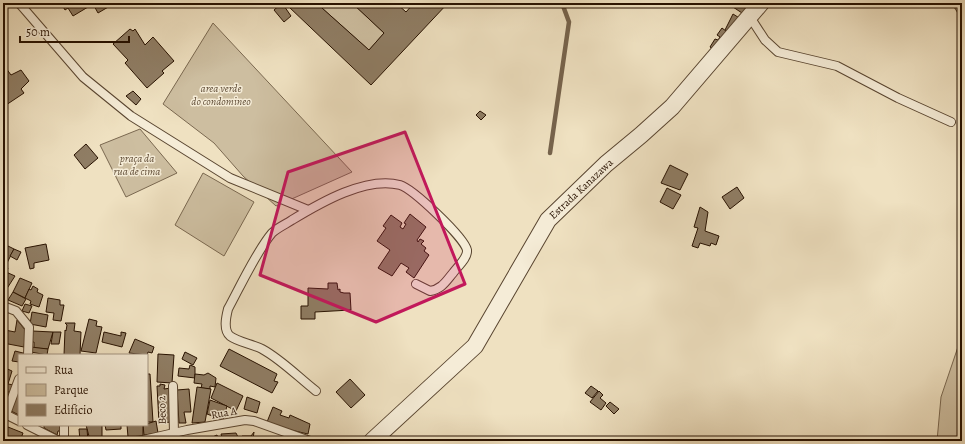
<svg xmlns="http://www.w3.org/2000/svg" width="965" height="444" font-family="Alegreya,serif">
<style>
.green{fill:#cdbea0;stroke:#7a6850}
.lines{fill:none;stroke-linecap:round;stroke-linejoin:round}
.stream{stroke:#76634c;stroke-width:4.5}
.building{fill:#8f7d64;stroke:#271100}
.service-casing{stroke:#594530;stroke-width:10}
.minor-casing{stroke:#594530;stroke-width:18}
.service{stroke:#f5ecd7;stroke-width:8}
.minor{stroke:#f5ecd7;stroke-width:16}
.marked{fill:#c2185b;fill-opacity:0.2;stroke:#c2185b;stroke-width:3;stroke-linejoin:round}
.labels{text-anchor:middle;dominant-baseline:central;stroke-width:3;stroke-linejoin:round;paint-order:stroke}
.park-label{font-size:11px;font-style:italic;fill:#614e38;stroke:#f5ecd7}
.street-label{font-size:11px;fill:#271100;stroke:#f5ecd7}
</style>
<rect width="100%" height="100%" fill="#efe1c1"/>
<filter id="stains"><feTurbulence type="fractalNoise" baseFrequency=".005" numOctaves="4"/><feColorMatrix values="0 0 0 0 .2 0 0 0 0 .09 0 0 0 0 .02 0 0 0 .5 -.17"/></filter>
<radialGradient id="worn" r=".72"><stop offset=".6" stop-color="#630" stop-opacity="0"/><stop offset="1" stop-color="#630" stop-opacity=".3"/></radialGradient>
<!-- green -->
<g class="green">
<polygon points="327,3 352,3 384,33 369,50 322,8"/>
<polygon points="213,23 352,172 276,206 243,176 214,143 163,104"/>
<polygon points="140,129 177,173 126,197 100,145"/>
<polygon points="203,173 254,202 224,256 175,225"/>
<polygon points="962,335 962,441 937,441 941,397"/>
</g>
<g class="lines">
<!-- stream -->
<polyline class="stream" points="550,153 569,22 562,3"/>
</g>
<!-- building -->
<g class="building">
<polygon points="61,3 115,3 98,13 93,4 73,16 68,8 65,10"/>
<polygon points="282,3 291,16 284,22 274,10"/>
<polygon points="293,3 327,3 322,8 369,50 384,33 352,3 396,3 406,12 414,3 448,3 371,85 289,7"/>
<polygon points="735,3 751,3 745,15 733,7"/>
<polygon points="733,14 741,19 731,35 725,30"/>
<polygon points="722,28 731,35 717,52 710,47 715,39 718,40 720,37 717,35"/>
<polygon points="130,29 133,31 135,29 145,45 153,37 174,61 162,71 164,73 147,88 125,63 128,60 113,44"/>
<polygon points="3,64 11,75 21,70 29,81 21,89 24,93 6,105 3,101"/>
<polygon points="133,91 141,99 136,105 126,96"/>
<polygon points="480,111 486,115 481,120 476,115"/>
<polygon points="86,144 98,158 85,169 74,155"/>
<polygon points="670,165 688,174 680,190 661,183"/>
<polygon points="737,187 744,198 730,209 722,197"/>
<polygon points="667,188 681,195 673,209 660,202"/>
<polygon points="700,207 708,212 705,231 719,236 716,245 711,243 710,246 700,243 698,248 692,246 698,228 694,227"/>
<polygon points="410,214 426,227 417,240 418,242 420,239 424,241 421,244 426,248 424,251 429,255 414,278 406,272 409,268 401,263 392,276 378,268 390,250 377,241 386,228 383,226 391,215 402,223 400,227 403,229 406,224 404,223"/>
<polygon points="4,244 14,249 7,263 3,261"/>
<polygon points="46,244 49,260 34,263 34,268 30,269 25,248"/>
<polygon points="14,249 21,252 17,260 10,256"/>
<polygon points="4,266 8,268 6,272 15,276 6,290 3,289 4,287 3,286"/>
<polygon points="20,278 32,283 25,298 13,292"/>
<polygon points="328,283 337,283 338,290 340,289 340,292 344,293 350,293 351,310 315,312 315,319 301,319 301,306 308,306 308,288 328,289"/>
<polygon points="33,286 38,289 37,292 43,295 39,307 30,304 31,301 25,298 29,289 31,290"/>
<polygon points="13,292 26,299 22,306 8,300"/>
<polygon points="48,298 60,300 60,305 64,305 61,321 53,320 54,313 46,312"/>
<polygon points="25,304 32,306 29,313 22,311"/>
<polygon points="32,312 48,315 46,327 30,324"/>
<polygon points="89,319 97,321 96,326 102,327 96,353 81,351"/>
<polygon points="17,320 26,331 24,347 3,343 5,330 15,332"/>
<polygon points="65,323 75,323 74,331 81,332 80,355 64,355 65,330 66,331 67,325"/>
<polygon points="32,331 53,332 48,349 34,348 34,342 31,342"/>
<polygon points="53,332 61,332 59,344 51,344"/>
<polygon points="104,332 121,336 121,332 126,333 122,347 102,342"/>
<polygon points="135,339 154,347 152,353 148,352 147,355 129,353"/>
<polygon points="31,347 48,349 47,355 31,352"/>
<polygon points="229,349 277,374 274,381 278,382 272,393 220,366"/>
<polygon points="15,351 23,353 27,353 26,355 19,355 19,362 12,361"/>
<polygon points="185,352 197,358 193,365 182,359"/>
<polygon points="158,354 174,355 172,383 157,382"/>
<polygon points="190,365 195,367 195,378 178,376 179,368 189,369"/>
<polygon points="3,367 12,371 8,384 14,385 12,393 4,391 3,395"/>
<polygon points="208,373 216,378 215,387 210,386 210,389 201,388 202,384 194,383 195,374 204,375"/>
<polygon points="147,374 150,374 153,422 147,422"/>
<polygon points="350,379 365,395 351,408 336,392"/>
<polygon points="217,383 243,396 236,411 211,398"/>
<polygon points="160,384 165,385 164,389 171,388 172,422 159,423 157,386 160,386"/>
<polygon points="591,386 598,391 592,398 585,393"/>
<polygon points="197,387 211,389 205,422 192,423"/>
<polygon points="19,389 19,415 11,411"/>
<polygon points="189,389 191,412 184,412 186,423 179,423 177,390"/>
<polygon points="599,391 603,395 600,398 606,403 601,410 590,402"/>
<polygon points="5,393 12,395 8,405 3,403"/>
<polygon points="247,397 260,402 257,413 244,409"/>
<polygon points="210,400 227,406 223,420 207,414"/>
<polygon points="610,402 619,409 614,414 606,406"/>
<polygon points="273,407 282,411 280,415 289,418 290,415 310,424 308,434 282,428 267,422"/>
<polygon points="156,421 158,433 144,435 143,425"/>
<polygon points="44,425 61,425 60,431 58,431 57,435 44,428"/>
<polygon points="86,425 102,425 102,439 90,440"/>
<polygon points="105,425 121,425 121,429 106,430"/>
<polygon points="127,425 143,425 143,436 128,437"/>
<polygon points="8,427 23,433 20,441 3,441"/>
<polygon points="79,429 87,429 88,441 80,441"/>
<polygon points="254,432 253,439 257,439 257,441 242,441 242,436 251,436"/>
<polygon points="236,433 240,441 223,441 221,434"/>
<polygon points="217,435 219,441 209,441 208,439"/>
</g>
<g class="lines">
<defs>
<g id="service">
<polyline points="19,3 83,77 131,116 230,178 308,210"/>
<polyline points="957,3 962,11"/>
<polyline points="750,17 765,40 778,52 837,66 898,98 951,122"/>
<polyline points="3,306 16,311 29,327 28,355"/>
<polyline points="173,386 174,434"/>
<path d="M316 391C298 377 282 360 262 349 252 344 238 342 230 336 223 330 226 317 228 309 240 287 256 252 272 233 277 228 286 224 292 220 320 203 366 176 400 185 413 189 464 237 467 250 468 258 457 267 453 273 446 281 442 289 430 291L416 284"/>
<polyline points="3,413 19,421"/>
<polyline points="6,414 19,379"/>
<polyline points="27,425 59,441"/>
<polyline points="64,425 64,441"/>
<polyline points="139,441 187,430 245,420 254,421 310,441"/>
</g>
<polyline id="minor" points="372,441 475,346 548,220 606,164 641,135 672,107 761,3"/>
</defs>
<!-- service casing -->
<use href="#service" class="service-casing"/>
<!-- minor casing -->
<use href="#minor" class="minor-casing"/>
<!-- service -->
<use href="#service" class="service"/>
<!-- minor -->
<use href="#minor" class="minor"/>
</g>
<!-- marked area -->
<path class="marked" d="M405 132 465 284 376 322 260 275 288 172Z"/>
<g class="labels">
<!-- park labels -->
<g class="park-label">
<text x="221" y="88">area verde<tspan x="221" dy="13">do condomineo</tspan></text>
<text x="137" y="158">praça da<tspan x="137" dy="13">rua de cima</tspan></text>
</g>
<!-- street labels -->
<g class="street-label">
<text transform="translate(581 189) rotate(-43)">Estrada Kanazawa</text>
<text transform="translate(162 410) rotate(-91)">Beco 2</text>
<text transform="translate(224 413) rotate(-10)">Rua A</text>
</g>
</g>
<!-- margin -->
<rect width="965" height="444" fill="none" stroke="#efe1c1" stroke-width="16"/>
<rect x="4" y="4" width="957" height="436" fill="none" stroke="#271100" stroke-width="2"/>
<rect x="8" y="8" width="949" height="428" fill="none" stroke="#271100"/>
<!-- legend -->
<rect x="18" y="354" width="130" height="72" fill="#f5ecd7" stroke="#a39481"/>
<rect x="26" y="367" width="20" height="6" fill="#f5ecd7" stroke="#a39481"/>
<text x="54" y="374" font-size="12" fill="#271100">Rua</text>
<rect x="26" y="384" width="20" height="12" fill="#cdbea0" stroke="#a39481"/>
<text x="54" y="394" font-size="12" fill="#271100">Parque</text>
<rect x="26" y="404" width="20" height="12" fill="#8f7d64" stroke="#a39481"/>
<text x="54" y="414" font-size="12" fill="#271100">Edifício</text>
<!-- scale -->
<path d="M20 36v6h109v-6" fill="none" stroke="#271100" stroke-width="2"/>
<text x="26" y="36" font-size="12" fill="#271100" stroke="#f5ecd7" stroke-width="3" paint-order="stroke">50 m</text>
<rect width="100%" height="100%" filter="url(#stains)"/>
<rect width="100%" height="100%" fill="url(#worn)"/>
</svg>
